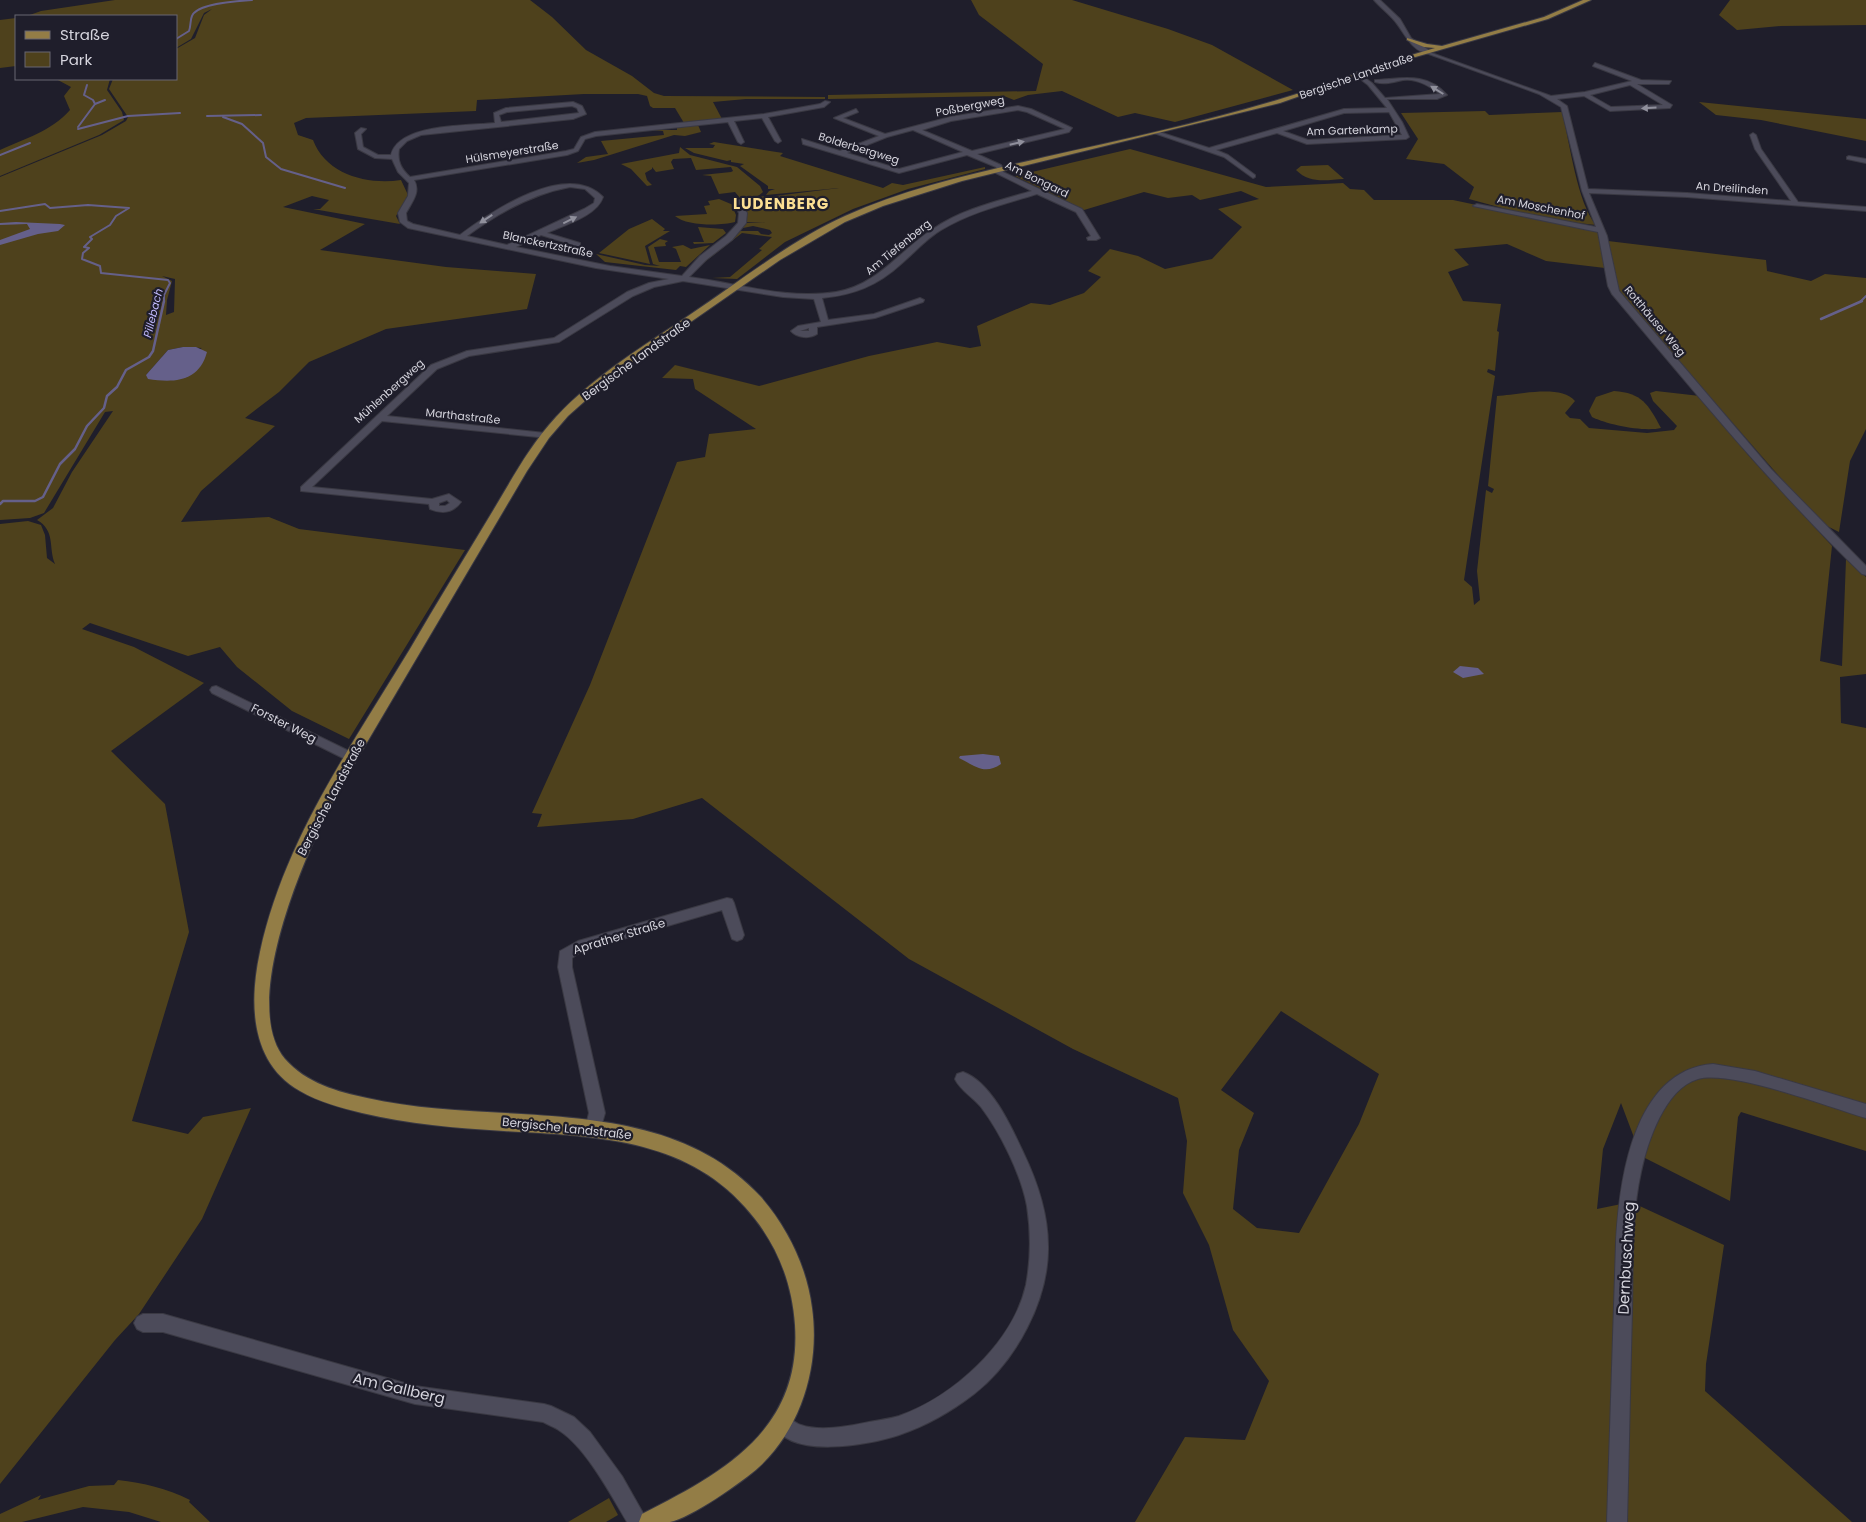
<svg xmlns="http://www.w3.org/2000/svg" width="1866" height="1522" font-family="Poppins,sans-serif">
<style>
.green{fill:#4e411c;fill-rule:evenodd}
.water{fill:#65608a}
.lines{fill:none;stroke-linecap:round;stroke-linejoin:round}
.stream-far1{stroke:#65608a;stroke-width:2}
.stream{stroke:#65608a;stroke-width:2.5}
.minor-casing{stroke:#3a3943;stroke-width:2}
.tertiary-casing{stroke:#3a3943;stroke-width:2}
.primary-casing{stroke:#3a3943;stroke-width:2}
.minor{fill:#4c4b5a;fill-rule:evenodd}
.tertiary{fill:#4c4b5a;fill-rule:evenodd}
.primary{fill:#937d46;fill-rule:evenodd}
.oneway{fill:#90909c}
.labels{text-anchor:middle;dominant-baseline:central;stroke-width:4.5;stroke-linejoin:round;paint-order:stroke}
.far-street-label{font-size:11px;fill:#d5d4dd;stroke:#1f1e2b}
.far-water-label{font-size:11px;font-style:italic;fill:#c2bafe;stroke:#1f1e2b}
.street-label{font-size:12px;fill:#d5d4dd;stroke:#1f1e2b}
.far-district-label{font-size:15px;font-weight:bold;letter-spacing:1px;fill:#fcdf93;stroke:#1f1e2b}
.near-street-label{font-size:15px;fill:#d5d4dd;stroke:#1f1e2b}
</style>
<rect width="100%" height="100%" fill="#1f1e2b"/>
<!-- green -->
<g class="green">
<path d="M115 0H530L552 17 586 50 632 76 654 93 664 96 825 97V99H746L713 102 722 119 684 123 675 108H653L650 106 647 96 638 94H584L477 100 476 111 306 118 294 123 298 135 313 140C326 175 368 185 401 180L408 195 396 216 400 224 313 209H320L329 200 312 196 283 207 365 224 320 250 446 267 536 274 527 309 386 329 309 362 279 392 245 418 275 426 201 491 181 522 269 517 299 529 465 550 349 739 292 711 237 667 220 647 188 656 90 623 82 629 134 647 204 683 111 751 165 804 189 932 132 1121 188 1134 203 1117 251 1108 202 1219 139 1314 115 1340 0 1484V524L28 521 41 525 45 535 47 558 55 564C48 547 56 531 37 520L53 508 72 472 113 411 105 412 44 513 30 518 0 520V177L102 135 126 121 128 117 109 89 113 79H176V49L195 38 204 15 212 9 204 13 191 39 176 48V16H27L41 11ZM162 276 175 279 174 312 166 315 167 300 172 281ZM183 347 202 348 146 375 168 350Z"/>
<polygon points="971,0 1072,0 1168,29 1212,45 1293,90 1175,122 1135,113 1118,117 1062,91 1028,95 1014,100 1004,96 828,99 828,95 1036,91 1043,64 979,15"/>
<polygon points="1730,0 1866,0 1866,25 1781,26 1737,30 1719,15"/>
<polygon points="16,18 16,66 0,68 0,20"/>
<path d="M56 79H110L107 90 122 112 124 120 99 135 0 176V150C24 139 52 131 70 110L64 96 71 87Z"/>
<polygon points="1699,102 1866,119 1866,141 1761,120 1716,115"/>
<path d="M1485 111 1489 115 1562 112C1570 143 1577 203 1596 225L1542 219 1469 199 1474 187 1444 164 1406 159 1418 139 1401 113Z"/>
<polygon points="698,125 701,132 685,136 674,135 594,160 577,163 586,157 608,154 601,141 664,135 663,131 651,130 677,130 677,128"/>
<polygon points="714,142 783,153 780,156 883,188 892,183 903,185 985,167 985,169 908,189 853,209 785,242 737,279 712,278 730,277 762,250 759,249 772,237 742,233 697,268 739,231 758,231 761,234 769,235 772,233 770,230 753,226 743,228 745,223 766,223 745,222 747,214 741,202 764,196 775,196 839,188 766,195 769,191 775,189 768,189 768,186 740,166 744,164 731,162 731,160 727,161 694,153 685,148 713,148 715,145 709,144"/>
<path d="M680 147 690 155 737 167 760 186 763 192C757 198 748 200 740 198L735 192 719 194 711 176 702 175 731 172 733 171 731 167 696 170 691 158 673 159 671 162 674 169 656 172 652 167V169L645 173 647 180 652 185 647 186 631 169 621 164 679 153Z"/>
<path d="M1130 149 1266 187 1343 183 1350 189 1364 190 1374 200H1453L1595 230 1598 233 1605 268 1546 261 1507 244 1454 249 1469 265 1448 272 1463 301 1501 304 1497 331 1499 332 1495 371 1488 369 1487 372 1495 376 1464 580 1472 587 1474 605 1480 600 1477 571 1486 490 1492 493 1494 489 1488 486 1497 396C1518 395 1561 384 1575 401L1565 413 1570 418 1580 419 1589 428 1647 433 1674 430 1677 426 1653 401 1650 393 1656 391 1700 396 1749 456 1832 546 1820 661 1842 666 1846 559 1866 577V674L1840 677 1841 723 1866 728V1151L1741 1112 1738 1117 1730 1201 1641 1156 1621 1103 1603 1149 1597 1209 1631 1202 1724 1245 1706 1364 1705 1391 1852 1522H1135L1185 1437 1245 1440 1269 1381 1233 1330 1209 1245 1183 1193 1187 1141 1178 1098 1073 1049 909 959 702 798 633 819 537 827 542 814 532 813 590 685 677 462 705 457 709 434 756 429 695 389 693 379 662 378 675 365 759 386 869 356 937 342 970 348 981 346 977 326 1031 303 1050 305 1084 293 1101 277 1088 271 1110 249 1138 256 1165 269 1212 259 1242 227 1218 209 1259 199 1241 191 1200 200 1192 195 1168 198 1144 192 1084 210 1015 176ZM1281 1011 1379 1074 1359 1124 1299 1233 1257 1228 1233 1209 1239 1150 1254 1113 1221 1090Z"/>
<path d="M1328 165 1344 179C1326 180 1310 184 1296 170L1301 166Z"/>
<path d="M719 199 738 207 733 208 736 215 735 222C721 226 686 226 675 216L707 214 704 206 710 205 708 201Z"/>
<polygon points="652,219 665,229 663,231 670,231 645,246 650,264 599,253 629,229"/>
<polygon points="698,227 723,229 726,233 713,243 694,244 693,242 704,242"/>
<polygon points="660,239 668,241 665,243 666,246 654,247 659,262 681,262 676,249 672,247 683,245 691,249 710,245 686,267 680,266 676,270 605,262 596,254 645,265 660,266 653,264 648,247"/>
<polygon points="1608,241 1766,260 1767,271 1811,281 1825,274 1866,278 1866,429 1850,461 1839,532 1819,522 1636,312 1616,286"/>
<path d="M1614 391C1642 393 1648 404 1661 428 1644 432 1608 425 1592 417L1589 411 1596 397Z"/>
<path d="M118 1480C144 1483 166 1488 190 1500L189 1502 210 1522H161L129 1512 83 1507 22 1522H0V1514L41 1495 38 1500 89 1486 114 1485Z"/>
<polygon points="609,1498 618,1515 606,1522 568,1522"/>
</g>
<!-- water -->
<g class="water">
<polygon points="16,222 60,224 65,225 58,231 38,234 0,245 0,240 30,229 27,224 0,225 0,223"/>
<path d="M183 347H196L207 352C199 382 174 383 148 379L146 375 168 350Z"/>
<polygon points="1460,666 1478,668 1484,674 1463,678 1453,672"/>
<path d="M983 754 999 756 1001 764C984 776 974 765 959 758L960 756Z"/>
</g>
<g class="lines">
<!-- stream-far1 -->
<g class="stream-far1">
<path d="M176 39 189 31C191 26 190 20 192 16 197 3 239 1 252 0"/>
<polyline points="95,104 105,100"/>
<polyline points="207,116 261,115"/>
<polyline points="223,117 242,124 263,143 266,157 281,169 345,188"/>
<polyline points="78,127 95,104 93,100 84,95 87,85"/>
<polyline points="78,129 128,116 180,113"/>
<polyline points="0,155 30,143"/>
<polyline points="0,211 45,204 50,208 88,205 129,208 116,216 110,225 90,237 92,239 84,247 89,248 83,253 82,259 100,266 101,273 168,280 170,283 164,295 164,302"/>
<polyline points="1860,302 1866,296"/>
</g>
<!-- stream -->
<g class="stream">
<polyline points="1821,319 1862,301"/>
<polyline points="0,504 3,501 35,501 43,497 60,464 75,449 87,426 104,408 107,396 117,387 126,370 149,357 153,351 164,301"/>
</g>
<defs>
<g id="minor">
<path d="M1426 51 1551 96 1585 92 1632 81 1593 66 1595 63 1641 80 1671 81 1669 84H1637L1672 105 1670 108 1610 111 1584 96 1557 99 1567 106 1588 189 1687 193 1791 201 1755 149 1750 135 1753 133 1756 135 1761 149 1798 202 1866 207V211L1687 197 1589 193 1607 236 1619 291 1771 469 1866 566V575L1862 574C1772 487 1693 390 1612 294L1608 286 1598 232 1473 206 1477 204 1596 227 1582 191 1561 107 1539 94 1426 53ZM1630 85 1663 105 1611 107 1590 95Z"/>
<path d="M1357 72 1372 83 1385 98 1440 94C1430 86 1416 78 1403 80 1393 82 1385 85 1375 82V80C1401 79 1426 71 1447 95L1437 99H1387L1402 122 1409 137 1406 139 1307 144 1277 133 1216 150 1228 155 1255 175V177L1253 178 1224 157 1154 133 1159 132 1209 148 1344 109 1387 108 1368 85 1355 75ZM1389 112 1402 135 1308 140 1283 131 1344 113Z"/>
<path d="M825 101 830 102 824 107 768 117 781 141 778 143 775 141 762 118 734 121 744 142 741 144 738 142 728 122 596 136 585 139 578 151 567 155 414 180C421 192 412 202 406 213L407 221 413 224 460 235C492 211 567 160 603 197 597 216 564 225 547 233L580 243V247L541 235 516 247 610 266 682 276 700 256 726 236 738 223 739 213 733 202 737 200H740L747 213 746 223 732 240 706 260 689 277C737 283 787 300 836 292 878 285 899 251 933 229 962 209 998 201 1032 191L994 172V170L997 169 996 167 967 155 899 173 803 144 802 139 840 151 879 136 834 118 856 109 858 112 843 118 885 134 950 117 1018 106 1031 109 1072 128 1069 132 977 154 1001 165 1004 170 1003 172 1082 209 1100 238 1096 240H1088L1087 238 1091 236 1076 212 1037 194C1004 204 971 212 941 230 926 239 914 253 901 264 877 286 853 295 822 298L828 320 874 314 920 298 924 300 923 302 875 318 817 327V334C810 339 797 338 791 331L798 326 821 322 814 299 783 297 683 281 654 287 633 296 559 342 469 356 437 369 387 416 545 433 550 436 548 438 382 421 312 487 432 499 449 494 461 502C453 513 442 514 430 509L429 504 301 491V487L431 365 467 351 554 338 627 292 649 283 669 279 596 268 408 228 400 222 398 213 408 196 409 183 398 172 392 159 375 158 358 149 355 133 361 128 366 129 361 134 363 147 378 155H391C399 123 468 126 495 123L494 113 506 108 573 102 582 106 586 114 573 119 421 135 407 141 399 149C397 161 401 169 410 177L566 151 574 149 581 137 595 132 764 114 820 104ZM572 106 577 108 579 113 501 122 499 115 507 112ZM1018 110 1027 112 1065 129 972 151 922 130 951 121ZM913 130 963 152 899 169 847 153 887 137ZM570 187 585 189 595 198 594 203 584 209 507 245 467 236C498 213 532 194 570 187ZM809 328V331H800ZM447 500 450 503 445 506H439V503Z"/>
<polygon points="1849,156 1866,159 1866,163 1847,159 1847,157"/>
<polygon points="216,686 355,754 357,757 355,760 347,760 212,693 210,690 212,687"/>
<polygon points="727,898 732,899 734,903 744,935 742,939 737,941 732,939 722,910 582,951 572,958 572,967 605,1113 599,1134 593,1136 587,1134 585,1129 589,1113 558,967 560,951 578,941"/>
<path d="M1713 1064 1755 1071 1866 1104V1118C1829 1107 1732 1070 1698 1079 1665 1088 1647 1143 1641 1172 1631 1217 1633 1265 1632 1311 1630 1381 1629 1452 1627 1522H1607L1616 1244C1619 1181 1633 1070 1713 1064Z"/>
<path d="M963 1072C991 1082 1011 1126 1023 1152 1037 1181 1048 1213 1048 1246 1049 1300 1016 1361 974 1394 952 1411 926 1426 899 1435 869 1445 788 1460 773 1423L775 1416 782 1414C789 1416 794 1423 801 1425 821 1432 849 1426 869 1422 879 1420 889 1419 899 1416 953 1397 1013 1343 1026 1285 1031 1258 1031 1232 1027 1206 1021 1174 1000 1132 981 1107 973 1097 960 1090 955 1079L957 1074Z"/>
<path d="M143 1314H163L415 1386 544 1404 551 1406 574 1417 590 1432 622 1476 648 1522H627C611 1495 586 1448 560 1431 555 1427 548 1425 543 1422L415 1404 163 1332H143L137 1329 134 1323 137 1317Z"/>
</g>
<path id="tertiary" d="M1374 0H1380L1400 19 1411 38 1430 51V53C1412 54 1404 31 1394 20 1388 13 1380 7 1374 0Z"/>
<path id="primary" d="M1583 0H1591L1548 19 1391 64 1280 103 962 181 883 206 845 222 780 260 613 376 568 416 549 438 527 471 343 783C311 838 237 1002 285 1059 306 1083 338 1092 367 1098 497 1128 662 1089 761 1197 788 1228 807 1268 812 1308 820 1365 802 1427 759 1467 744 1481 689 1519 670 1522 660 1522 649 1522 639 1522L642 1514C723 1473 802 1430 795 1325 792 1280 775 1240 745 1207 683 1137 591 1136 504 1131 456 1128 408 1124 362 1113 341 1108 319 1102 300 1091 250 1063 249 1002 260 952 284 840 352 745 410 649 436 604 464 559 491 514 511 481 529 446 556 417 595 375 644 346 691 314 742 280 790 241 845 216 909 187 978 173 1045 157 1122 140 1199 123 1274 101 1328 85 1381 63 1435 48L1424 47 1407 40V38L1427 44 1442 46 1544 17Z"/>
</defs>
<!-- minor casing -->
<use href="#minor" class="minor-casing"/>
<!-- tertiary casing -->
<use href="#tertiary" class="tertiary-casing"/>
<!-- primary casing -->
<use href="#primary" class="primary-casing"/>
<!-- minor -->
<use href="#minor" class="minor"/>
<!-- tertiary -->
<use href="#tertiary" class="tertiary"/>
<!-- primary -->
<use href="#primary" class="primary"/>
</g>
<!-- one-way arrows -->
<defs><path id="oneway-solid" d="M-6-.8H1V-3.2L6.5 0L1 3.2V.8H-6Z" transform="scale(1.25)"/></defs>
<g class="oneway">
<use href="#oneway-solid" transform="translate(1437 90) rotate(-148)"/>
<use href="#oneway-solid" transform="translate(1649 108) rotate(177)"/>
<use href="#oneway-solid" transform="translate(1017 143) rotate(-13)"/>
<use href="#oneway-solid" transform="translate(486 219) rotate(147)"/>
<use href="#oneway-solid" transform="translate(570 220) rotate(-26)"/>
</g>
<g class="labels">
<!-- far-street labels -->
<g class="far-street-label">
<text transform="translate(1356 76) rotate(-19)">Bergische Landstraße</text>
<text transform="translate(970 106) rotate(-11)">Poßbergweg</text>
<text transform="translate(1352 130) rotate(-2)">Am Gartenkamp</text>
<text transform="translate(859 148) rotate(17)">Bolderbergweg</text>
<text transform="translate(512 152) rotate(-9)">Hülsmeyerstraße</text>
<text transform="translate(1037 179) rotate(26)">Am Bongard</text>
<text transform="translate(1732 188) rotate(4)">An Dreilinden</text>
<text transform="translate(1541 207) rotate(11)">Am Moschenhof</text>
<text transform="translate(548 244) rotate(12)">Blanckertzstraße</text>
<text transform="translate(898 247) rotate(-39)">Am Tiefenberg</text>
<text transform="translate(1655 321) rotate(50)">Rotthäuser Weg</text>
<text transform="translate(389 391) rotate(-42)">Mühlenbergweg</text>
<text transform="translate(463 416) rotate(6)">Marthastraße</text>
</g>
<!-- far-water labels -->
<g class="far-water-label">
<text transform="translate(153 313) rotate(-76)">Pillebach</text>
</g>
<!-- street labels -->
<g class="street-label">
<text transform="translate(636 359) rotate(-36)">Bergische Landstraße</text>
<text transform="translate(284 723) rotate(27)">Forster Weg</text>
<text transform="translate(331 797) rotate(-62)">Bergische Landstraße</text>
<text transform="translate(619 936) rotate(-17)">Aprather Straße</text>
<text transform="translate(567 1128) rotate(6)">Bergische Landstraße</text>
</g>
<!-- far-district labels -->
<g class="far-district-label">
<text x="781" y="203">LUDENBERG</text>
</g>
<!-- near-street labels -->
<g class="near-street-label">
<text transform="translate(1626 1258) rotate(-87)">Dernbuschweg</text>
<text transform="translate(399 1388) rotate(13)">Am Gallberg</text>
</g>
</g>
<!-- legend -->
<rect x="15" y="15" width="162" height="65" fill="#1f1e2b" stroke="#686772"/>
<rect x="25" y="31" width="25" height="8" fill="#937d46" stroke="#686772"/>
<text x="60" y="40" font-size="15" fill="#d5d4dd">Straße</text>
<rect x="25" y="52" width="25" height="15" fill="#4e411c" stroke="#686772"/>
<text x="60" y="65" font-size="15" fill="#d5d4dd">Park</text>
</svg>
